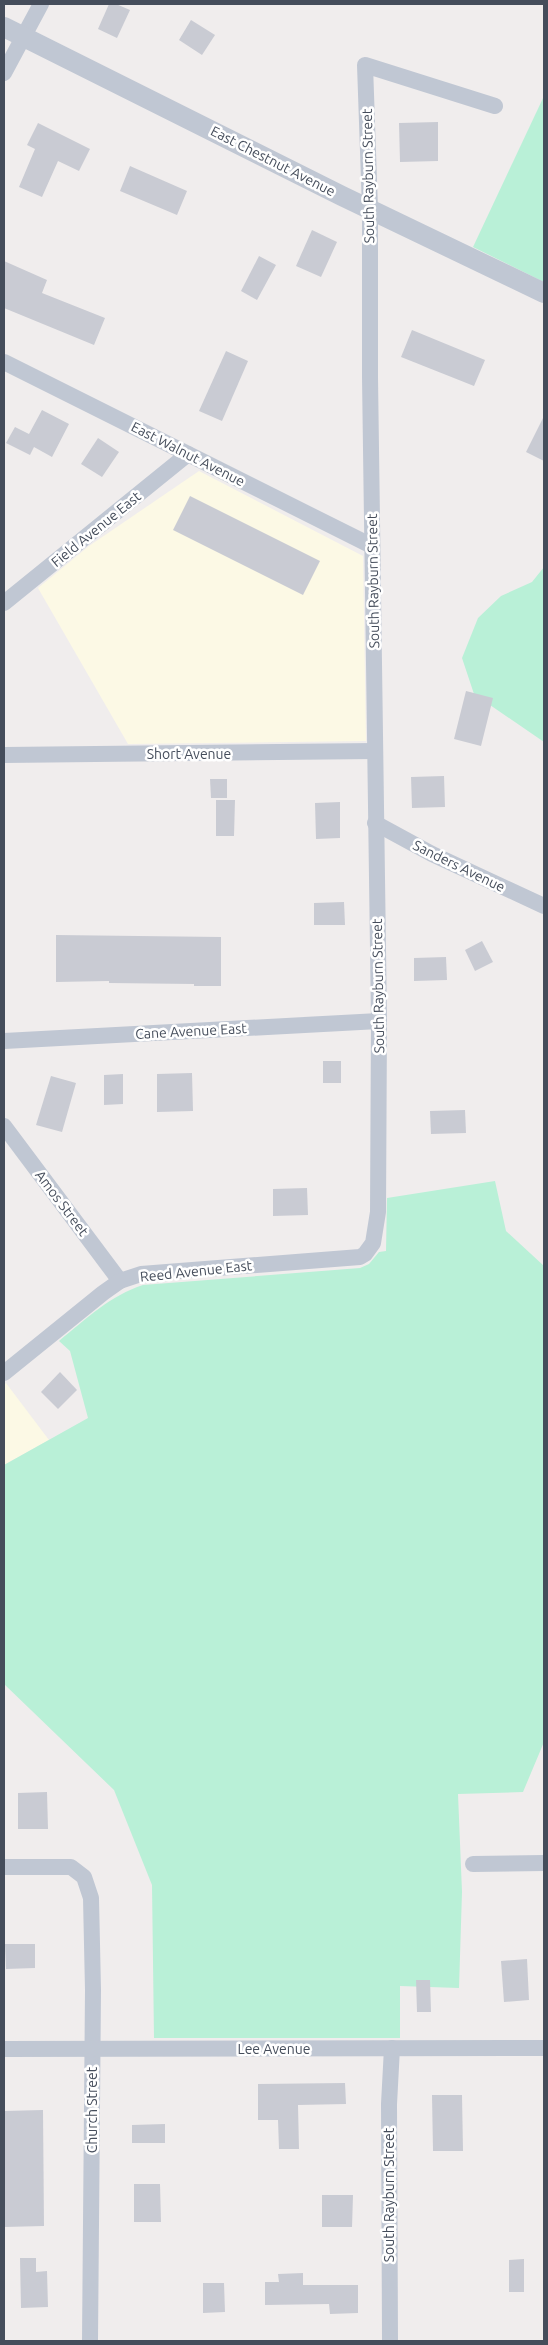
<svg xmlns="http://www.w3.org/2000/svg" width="548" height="2345" font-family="Ubuntu,sans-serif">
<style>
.commercial{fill:#fcf9e5}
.green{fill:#b9f0d7}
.building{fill:#c9cbd3}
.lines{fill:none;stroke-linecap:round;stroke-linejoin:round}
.minor{stroke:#c0c7d3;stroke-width:16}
.tertiary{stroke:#c0c7d3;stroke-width:20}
.labels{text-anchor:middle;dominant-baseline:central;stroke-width:5;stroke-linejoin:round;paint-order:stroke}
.street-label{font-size:14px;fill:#454d5b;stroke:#fff}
</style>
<rect width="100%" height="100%" fill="#f0eded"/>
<!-- commercial -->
<g class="commercial">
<polygon points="199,471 363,556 366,741 128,744 38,588 89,546"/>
<polygon points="6,1383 49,1440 4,1465 4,1385"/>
</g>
<!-- green -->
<g class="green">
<polygon points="544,96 544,282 473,247"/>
<polygon points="544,567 544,742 474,694 462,658 478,618 501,596 532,582"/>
<path d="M495 1181 506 1231 544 1266V1742L523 1792 458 1794 462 1892 459 1988 400 1986V2038H154L152 1885 114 1790 4 1684V1465L88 1418 70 1351 59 1341C86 1319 111 1295 143 1285L360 1268 369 1264 379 1252 386 1251 387 1198Z"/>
</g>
<!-- building -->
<g class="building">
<polygon points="109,4 116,4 130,10 117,38 98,29"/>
<polygon points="191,20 215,35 202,55 179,40"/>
<polygon points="438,122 438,161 400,162 399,123"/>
<polygon points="38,123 90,149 79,171 58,161 42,197 19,187 35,149 27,145"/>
<polygon points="130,166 187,191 177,215 120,191"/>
<polygon points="312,230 337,242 321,277 296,266"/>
<polygon points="259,256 276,265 257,300 241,291"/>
<polygon points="4,261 47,280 42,293 105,318 94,345 4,308"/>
<polygon points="412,330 485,360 474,386 401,357"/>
<polygon points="226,351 248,361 222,421 199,411"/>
<polygon points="42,410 69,424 52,457 34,447 30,455 6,443 15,427 29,434"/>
<polygon points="544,416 544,461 526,452"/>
<polygon points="98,438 119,452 102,477 81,464"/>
<polygon points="190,496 320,561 303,595 173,530"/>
<polygon points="466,691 493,698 481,746 454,739"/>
<polygon points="444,776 445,807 412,808 411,777"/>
<polygon points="210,779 227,779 227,798 211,798"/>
<polygon points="216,800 235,800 234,836 216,836"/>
<polygon points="340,802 340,838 316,839 315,803"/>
<polygon points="344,902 345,925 314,925 314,903"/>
<polygon points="56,935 221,937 221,986 194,986 194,984 109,983 109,981 56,982"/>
<polygon points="482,941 493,962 475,971 465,950"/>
<polygon points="446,957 447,980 414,981 414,958"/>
<rect x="323" y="1061" width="18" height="22"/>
<polygon points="192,1073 193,1111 157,1112 157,1074"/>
<polygon points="123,1074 123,1104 104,1105 104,1075"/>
<polygon points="51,1076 76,1083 62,1132 36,1125"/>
<polygon points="465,1110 466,1133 431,1134 430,1111"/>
<polygon points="307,1188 308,1215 273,1216 273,1189"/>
<polygon points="60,1372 77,1390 58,1409 41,1392"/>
<polygon points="47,1792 48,1829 18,1829 18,1793"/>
<polygon points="5,1944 35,1944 35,1968 6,1969"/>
<polygon points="527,1959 529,2000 504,2002 501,1961"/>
<polygon points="416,1980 430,1980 431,2012 417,2012"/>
<polygon points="345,2083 346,2104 298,2105 299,2149 279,2149 278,2120 258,2120 258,2084"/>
<polygon points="432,2095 462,2095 463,2151 433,2151"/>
<polygon points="43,2110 44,2226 4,2227 4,2111"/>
<polygon points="165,2124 165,2143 132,2143 132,2125"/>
<polygon points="134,2184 160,2184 161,2222 134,2222"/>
<polygon points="322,2195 353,2195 352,2227 322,2227"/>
<polygon points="20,2258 36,2258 36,2272 47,2271 48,2307 21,2308"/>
<polygon points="524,2259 524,2292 509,2292 509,2260"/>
<polygon points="303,2273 303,2285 358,2285 358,2313 330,2314 329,2304 265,2305 265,2282 279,2282 278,2274"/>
<polygon points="203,2283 224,2283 225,2312 203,2313"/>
</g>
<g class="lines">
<!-- minor -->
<g class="minor">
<polyline points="4,73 41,4"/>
<polyline points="4,362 372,546"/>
<polyline points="4,603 188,454"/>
<polyline points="4,755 375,751"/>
<polyline points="375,823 432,854 544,906"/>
<polyline points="4,1041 379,1021"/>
<polyline points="4,1126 120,1281"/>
<polyline points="4,1373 103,1293 120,1281 141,1274 360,1257 365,1254 373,1243 378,1212 379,1021 370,377 370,209 365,65 495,106"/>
<polyline points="473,1864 544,1863"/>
<polyline points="4,1867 71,1867 84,1877 91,1898 93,1990 90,2341"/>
<polyline points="4,2049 544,2048"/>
<polyline points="390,2341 389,2104 392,2048"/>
</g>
<!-- tertiary -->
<polyline class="tertiary" points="4,27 342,196 544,293"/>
</g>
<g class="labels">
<!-- street labels -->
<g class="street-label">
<text transform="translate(273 161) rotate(27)">East Chestnut Avenue</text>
<text transform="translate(368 176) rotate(-91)">South Rayburn Street</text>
<text transform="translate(188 454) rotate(27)">East Walnut Avenue</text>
<text transform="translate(96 529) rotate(-39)">Field Avenue East</text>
<text transform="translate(373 581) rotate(-91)">South Rayburn Street</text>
<text x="189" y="754">Short Avenue</text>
<text transform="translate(459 866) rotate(26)">Sanders Avenue</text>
<text transform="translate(378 986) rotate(-91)">South Rayburn Street</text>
<text transform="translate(191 1031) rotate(-3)">Cane Avenue East</text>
<text transform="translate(62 1203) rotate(53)">Amos Street</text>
<text transform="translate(196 1271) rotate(-6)">Reed Avenue East</text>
<text x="274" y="2049">Lee Avenue</text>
<text transform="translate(92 2110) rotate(-90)">Church Street</text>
<text transform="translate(389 2195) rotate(-90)">South Rayburn Street</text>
</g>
</g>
<!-- border -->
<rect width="548" height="2345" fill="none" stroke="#454d5b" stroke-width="10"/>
</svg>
